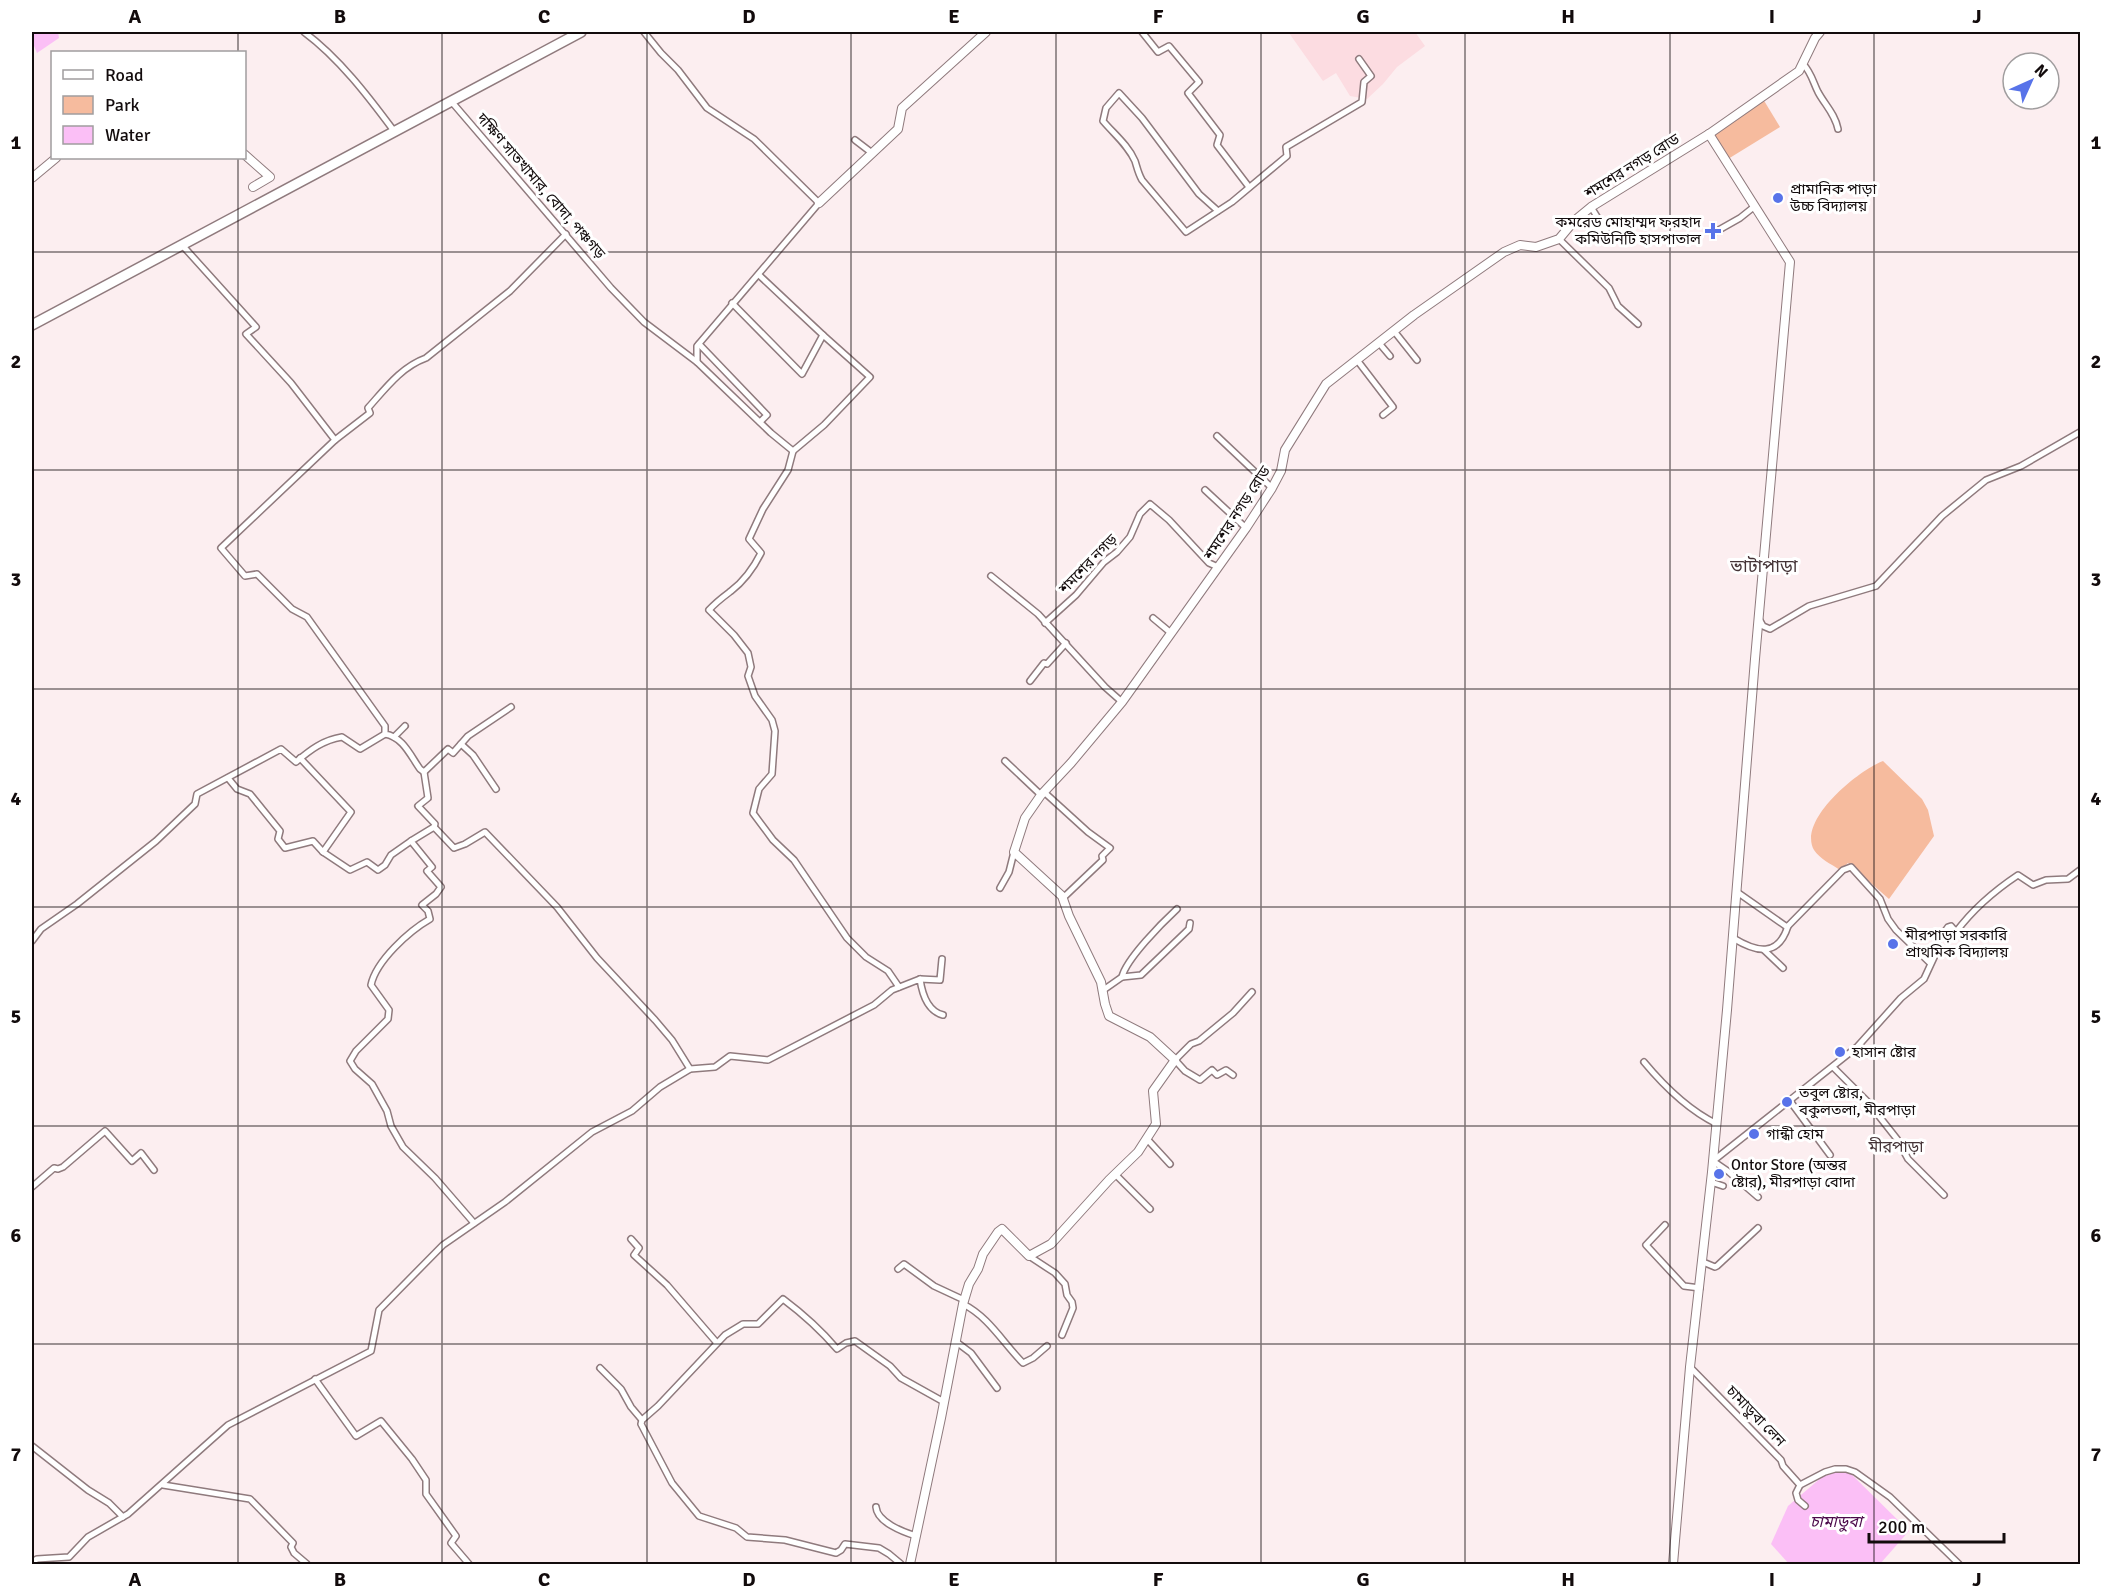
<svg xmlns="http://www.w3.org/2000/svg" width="2112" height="1596" font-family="Signika,'Noto Sans Bengali',sans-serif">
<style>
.built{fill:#fcdce1}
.green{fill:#f6bb9e}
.water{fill:#fbbff6}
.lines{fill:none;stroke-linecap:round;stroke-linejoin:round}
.street-casing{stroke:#8f7a7d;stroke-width:8}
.secondary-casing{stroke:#8f7a7d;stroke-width:10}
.highway-casing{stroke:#8f7a7d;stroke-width:12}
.street{stroke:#fff;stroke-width:5}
.secondary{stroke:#fff;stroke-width:8}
.highway{stroke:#fff;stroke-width:9}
.grid{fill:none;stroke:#120b0c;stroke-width:1.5;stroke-opacity:0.55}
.poi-dot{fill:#5873e9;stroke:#fff;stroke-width:2}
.labels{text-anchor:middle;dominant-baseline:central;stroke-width:6;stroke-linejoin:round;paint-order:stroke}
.street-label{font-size:15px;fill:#120b0c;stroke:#fff}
.poi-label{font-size:15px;fill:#120b0c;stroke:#fff;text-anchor:start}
.neighbourhood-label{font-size:16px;fill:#453437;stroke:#fff}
.water-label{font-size:16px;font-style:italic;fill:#4b094a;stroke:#fff}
.quarter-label{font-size:18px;fill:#453437;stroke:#fff}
.neatline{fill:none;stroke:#120b0c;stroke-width:2}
.grid-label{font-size:20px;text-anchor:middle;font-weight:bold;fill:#120b0c}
</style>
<rect width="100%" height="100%" fill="#fceef0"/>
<!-- built -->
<polygon class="built" points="1291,32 1415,32 1425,46 1397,67 1383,84 1367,99 1350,96 1336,73 1323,81 1289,33"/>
<!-- green -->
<g class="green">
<polygon points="1763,99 1780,127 1728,159 1713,135"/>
<path d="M1883 761 1922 799 1928 810 1934 836 1889 899 1848 863 1840 870C1831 864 1820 859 1814 850 1797 820 1859 770 1883 761Z"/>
</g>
<!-- water -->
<g class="water">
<polygon points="32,32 58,32 59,38 37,53 32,41"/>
<polygon points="1846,1469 1909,1531 1880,1564 1789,1564 1771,1544 1788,1506 1822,1477"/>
</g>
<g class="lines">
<defs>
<g id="street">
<path d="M304 32C339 58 368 96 394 131"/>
<path d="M644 32 661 53 678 70 707 108 754 139 819 203 697 346V362L771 433 793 451 788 470 763 509 749 539 761 553C754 567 744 581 731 591 723 597 716 602 709 610L734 635 748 653 751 667 748 676 755 696 772 720 775 731 772 774 759 789 753 813 773 840 794 860 847 938 866 957 888 971 899 987"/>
<polyline points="1142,32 1158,52 1169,46 1199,82 1188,93 1220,135 1217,145 1249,187"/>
<path d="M1803 64C1811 72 1813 82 1818 92 1825 105 1835 114 1838 129"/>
<polyline points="451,101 611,288 644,322 697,362"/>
<polyline points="855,140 872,153"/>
<polyline points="1591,207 1606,231"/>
<path d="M1218 211 1199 194 1142 118 1119 93 1106 108 1103 121C1114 134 1128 145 1135 161 1137 167 1138 173 1142 180L1186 232 1232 202 1287 156 1286 147 1362 102 1364 82 1371 76 1359 59"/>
<polyline points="1717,231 1740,218 1755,206"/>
<polyline points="1559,239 1609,288 1618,306 1638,324"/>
<path d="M182 245 256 327 246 334 291 383 335 440 221 548 245 576 257 574 292 609 307 617 385 726V734C403 737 410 755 420 769L424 772 448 749 453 753 468 736 511 707"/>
<polyline points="732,303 802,374 823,335 759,275"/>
<polyline points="1394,331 1417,360"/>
<polyline points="1379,343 1390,356"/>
<polyline points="699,344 767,415 760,422"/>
<polyline points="1357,360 1393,407 1383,415"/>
<polyline points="1217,436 1272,488"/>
<path d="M335 440 370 413 368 408C385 389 401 367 426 358L510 291 566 234"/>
<polyline points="793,451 824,425 870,377 823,335"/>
<polyline points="1205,490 1246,528"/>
<polyline points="991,576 1038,614 1105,687 1122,702"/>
<polyline points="1153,618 1171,633"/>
<polyline points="1759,619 1763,626 1770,629 1809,606 1876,586 1942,516 1986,480 2021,466 2080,432"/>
<polyline points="1045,623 1076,595 1104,562 1117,552 1130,537 1140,514 1150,504 1169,520 1209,563 1218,567"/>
<polyline points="1030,681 1044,663 1047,664 1066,643"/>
<polyline points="394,737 405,726"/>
<polyline points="461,744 473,755 496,789"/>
<polyline points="300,758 351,812 323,852"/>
<polyline points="1005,761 1041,795"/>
<polyline points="424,772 428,798 418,806 435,824 434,827"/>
<polyline points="228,778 237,789 250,794 280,831 278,839 285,848 313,841 323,852 350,870 367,862 378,870 385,865 391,855 411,841"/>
<polyline points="1044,792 1088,832 1110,848 1102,856 1103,860 1063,898"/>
<polyline points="1000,888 1009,872 1014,852"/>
<polyline points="1737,892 1787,927 1843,870 1851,867 1880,899 1888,919 1896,930 1930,963"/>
<path d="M1733 938C1756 952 1778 958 1788 926"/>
<path d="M32 941 41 929 77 904 156 841 195 804 197 794 281 749 296 762C310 750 323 740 342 737L360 749 385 734"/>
<polyline points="1764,950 1783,968"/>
<path d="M1122 977C1126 959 1163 922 1177 909"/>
<polyline points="920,979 940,980 942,959"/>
<polyline points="1102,991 1122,977 1141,975 1189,929 1190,923"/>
<path d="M1644 1062C1664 1086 1688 1110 1717 1124"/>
<polyline points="1833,1067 1867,1101 1897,1139 1908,1159 1944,1195"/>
<polyline points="1233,1075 1226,1070 1217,1075 1212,1070 1200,1080 1185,1071 1175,1060 1191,1044 1199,1041 1233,1013 1252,992"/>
<polyline points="1790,1101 1830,1155"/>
<polyline points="1147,1139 1170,1164"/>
<polyline points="1115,1174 1150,1209"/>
<polyline points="1711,1182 1723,1186"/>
<polyline points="32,1187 54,1168 58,1169 63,1167 105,1131 132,1161 141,1153 154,1170"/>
<path d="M1758 1197 1729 1172 1713 1161 1857 1047 1901 998 1924 979 1936 953 1937 942 1948 927 1951 926 1956 932C1973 909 1994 891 2018 875L2033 885 2046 880 2068 879 2080 870"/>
<path d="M474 1223 435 1178 403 1147 391 1126 387 1111 372 1084 355 1069 350 1061 356 1051 388 1019 389 1010 371 985C376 961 409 931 430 919L428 911 422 905 436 894 441 887 427 871 432 867 411 841 434 827 454 848 465 844 485 832 557 907 597 958 655 1020 672 1040 690 1069"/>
<polyline points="1665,1225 1646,1245 1684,1286 1700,1288"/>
<polyline points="631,1239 639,1248 634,1255 667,1285 717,1343"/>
<polyline points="1029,1256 1055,1273 1065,1284 1067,1295 1072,1302 1073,1308 1062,1335"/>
<polyline points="1703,1262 1715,1267 1717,1266 1758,1228"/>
<polyline points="898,1269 904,1264 934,1286 964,1300"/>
<path d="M963 1304C989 1317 1003 1343 1023 1363L1033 1358 1047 1346"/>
<polyline points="955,1341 971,1353 997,1388"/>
<polyline points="1690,1367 1781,1460 1783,1466 1800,1485"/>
<polyline points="600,1368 621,1389 631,1407 642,1420"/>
<polyline points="315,1379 356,1436 381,1421 412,1459 426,1480 426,1494 456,1536 451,1543 469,1564"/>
<polyline points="32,1446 88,1490 109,1503 123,1517"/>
<polyline points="163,1485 250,1499 293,1543 291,1547 294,1553 307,1564"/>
<polyline points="1805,1506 1798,1500 1796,1493 1800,1485 1825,1472 1835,1469 1846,1469 1855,1472 1890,1497 1959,1564"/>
<path d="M876 1507C877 1522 903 1532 916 1536"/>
<path d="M32 1562 37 1559 69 1557 88 1537 128 1514 228 1425 371 1351 379 1310 443 1245 505 1202 592 1132 632 1111 660 1087 690 1069 715 1067 730 1056 768 1060 874 1005 892 990 920 979C922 993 927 1011 943 1015"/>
<path d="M901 1564 889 1554 879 1548 845 1544 841 1550 836 1553 785 1540 747 1537 736 1528 699 1516 672 1483 641 1424 642 1420 658 1406 725 1335 743 1324H758L783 1299C803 1314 820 1329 837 1349L846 1343 855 1341 890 1366 901 1378 944 1402"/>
</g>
<g id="secondary">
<polyline points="244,154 270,177 253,187"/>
<polyline points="32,178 56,158"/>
<polyline points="819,203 898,129 902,108 986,32"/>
<polyline points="910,1564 941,1418 963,1304 969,1284 978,1269 983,1254 998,1232 1002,1229 1029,1256 1051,1244 1109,1180 1138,1152 1156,1124 1153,1091 1175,1060 1150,1037 1109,1016 1105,1004 1101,982 1069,916 1062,896 1014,852 1025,818 1041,795 1071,763 1122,702 1246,528 1272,488 1281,471 1285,450 1326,384 1414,315 1504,252 1520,245 1536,247 1559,239 1574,221 1591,207 1709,134 1799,71 1815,38 1820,32"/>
<polyline points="1673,1564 1690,1367 1712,1172 1727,1010 1755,659 1790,262 1709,134"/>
</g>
<polyline id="highway" points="32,325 581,32"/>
</defs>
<!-- street casing -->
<use href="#street" class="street-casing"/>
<!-- secondary casing -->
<use href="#secondary" class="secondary-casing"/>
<!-- highway casing -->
<use href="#highway" class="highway-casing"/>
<!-- street -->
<use href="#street" class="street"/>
<!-- secondary -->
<use href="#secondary" class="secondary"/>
<!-- highway -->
<use href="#highway" class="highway"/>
</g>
<!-- grid -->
<path class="grid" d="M238 32V52M442 32V1564M647 32V1564M851 32V1564M1056 32V1564M1261 32V1564M1465 32V1564M1670 32V1564M1874 32V1564M238 158V1564M32 252H2080M32 470H2080M32 689H2080M32 907H2080M32 1126H2080M32 1344H2080"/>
<!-- markers -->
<g class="poi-dot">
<circle cx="1778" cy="198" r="6"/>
<path d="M1710 222h6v6h6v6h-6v6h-6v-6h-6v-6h6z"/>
<circle cx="1893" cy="944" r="6"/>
<circle cx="1840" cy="1052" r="6"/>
<circle cx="1787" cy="1102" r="6"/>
<circle cx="1754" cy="1134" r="6"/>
<circle cx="1719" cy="1174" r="6"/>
</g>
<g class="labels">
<!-- street labels -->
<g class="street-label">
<text transform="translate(1632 166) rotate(-32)">শমশের নগড় রোড</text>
<text transform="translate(541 186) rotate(49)">দক্ষিণ সাতখামার, বোদা, পঞ্চগড়</text>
<text transform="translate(1237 513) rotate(-57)">শমশের নগড় রোড</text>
<text transform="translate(1088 564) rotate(-46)">শমশের নগড়</text>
<text transform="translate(1756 1416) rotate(46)">চামাডুবা লেন</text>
</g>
<!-- poi labels -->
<g class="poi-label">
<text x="1790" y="189">প্রামানিক পাড়া<tspan x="1790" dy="17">উচ্চ বিদ্যালয়</tspan></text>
<text x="1701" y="222" text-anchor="end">কমরেড মোহাম্মদ ফরহাদ<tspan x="1701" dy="17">কমিউনিটি হাসপাতাল</tspan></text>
<text x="1905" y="935">মীরপাড়া সরকারি<tspan x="1905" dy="17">প্রাথমিক বিদ্যালয়</tspan></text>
<text x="1852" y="1052">হাসান ষ্টোর</text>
<text x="1799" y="1093">তবুল ষ্টোর,<tspan x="1799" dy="17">বকুলতলা, মীরপাড়া</tspan></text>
<text x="1766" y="1134">গান্ধী হোম</text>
<text x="1731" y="1165">Ontor Store (অন্তর<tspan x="1731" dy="17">ষ্টোর), মীরপাড়া বোদা</tspan></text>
</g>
<!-- neighbourhood labels -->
<g class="neighbourhood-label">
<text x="1896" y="1147">মীরপাড়া</text>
</g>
<!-- water labels -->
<g class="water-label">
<text x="1836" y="1522">চামাডুবা</text>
</g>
<!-- quarter labels -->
<g class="quarter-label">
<text x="1764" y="566">ভাটাপাড়া</text>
</g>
</g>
<!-- border -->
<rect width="2112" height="1596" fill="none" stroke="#ffffff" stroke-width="66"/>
<!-- legend -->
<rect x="51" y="51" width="195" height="108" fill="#ffffff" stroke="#a09d9e" stroke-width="1.5"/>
<rect x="63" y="70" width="30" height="9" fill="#ffffff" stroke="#a09d9e" stroke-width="1.5"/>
<text x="105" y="81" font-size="18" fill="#120b0c">Road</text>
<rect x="63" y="96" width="30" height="18" fill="#f6bb9e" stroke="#a09d9e" stroke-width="1.5"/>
<text x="105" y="111" font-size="18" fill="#120b0c">Park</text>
<rect x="63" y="126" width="30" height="18" fill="#fbbff6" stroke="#a09d9e" stroke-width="1.5"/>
<text x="105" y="141" font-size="18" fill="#120b0c">Water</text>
<!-- north arrow -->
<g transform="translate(2031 81) rotate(45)"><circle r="28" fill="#ffffff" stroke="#a09d9e" stroke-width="1.5"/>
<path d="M0-4.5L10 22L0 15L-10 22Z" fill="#5873e9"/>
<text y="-9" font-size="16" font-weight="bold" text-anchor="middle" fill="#120b0c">N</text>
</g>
<!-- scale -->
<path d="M1869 1533v9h135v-9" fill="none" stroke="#120b0c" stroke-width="3"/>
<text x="1878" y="1533" font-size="18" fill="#120b0c" stroke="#ffffff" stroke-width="4.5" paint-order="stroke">200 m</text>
<rect x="33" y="33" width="2046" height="1530" class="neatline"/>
<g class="grid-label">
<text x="135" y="23">A</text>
<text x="340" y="23">B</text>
<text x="544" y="23">C</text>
<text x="749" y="23">D</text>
<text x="954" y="23">E</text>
<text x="1158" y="23">F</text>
<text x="1363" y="23">G</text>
<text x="1568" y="23">H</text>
<text x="1772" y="23">I</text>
<text x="1977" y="23">J</text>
<text x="16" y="149">1</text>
<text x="2096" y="149">1</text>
<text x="16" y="368">2</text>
<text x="2096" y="368">2</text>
<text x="16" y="586">3</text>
<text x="2096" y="586">3</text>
<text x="16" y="805">4</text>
<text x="2096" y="805">4</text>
<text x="16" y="1023">5</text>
<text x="2096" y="1023">5</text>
<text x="16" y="1242">6</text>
<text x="2096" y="1242">6</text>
<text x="16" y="1461">7</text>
<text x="2096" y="1461">7</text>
<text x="135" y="1586">A</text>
<text x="340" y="1586">B</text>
<text x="544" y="1586">C</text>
<text x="749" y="1586">D</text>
<text x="954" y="1586">E</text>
<text x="1158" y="1586">F</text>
<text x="1363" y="1586">G</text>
<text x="1568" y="1586">H</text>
<text x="1772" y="1586">I</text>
<text x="1977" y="1586">J</text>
</g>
</svg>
